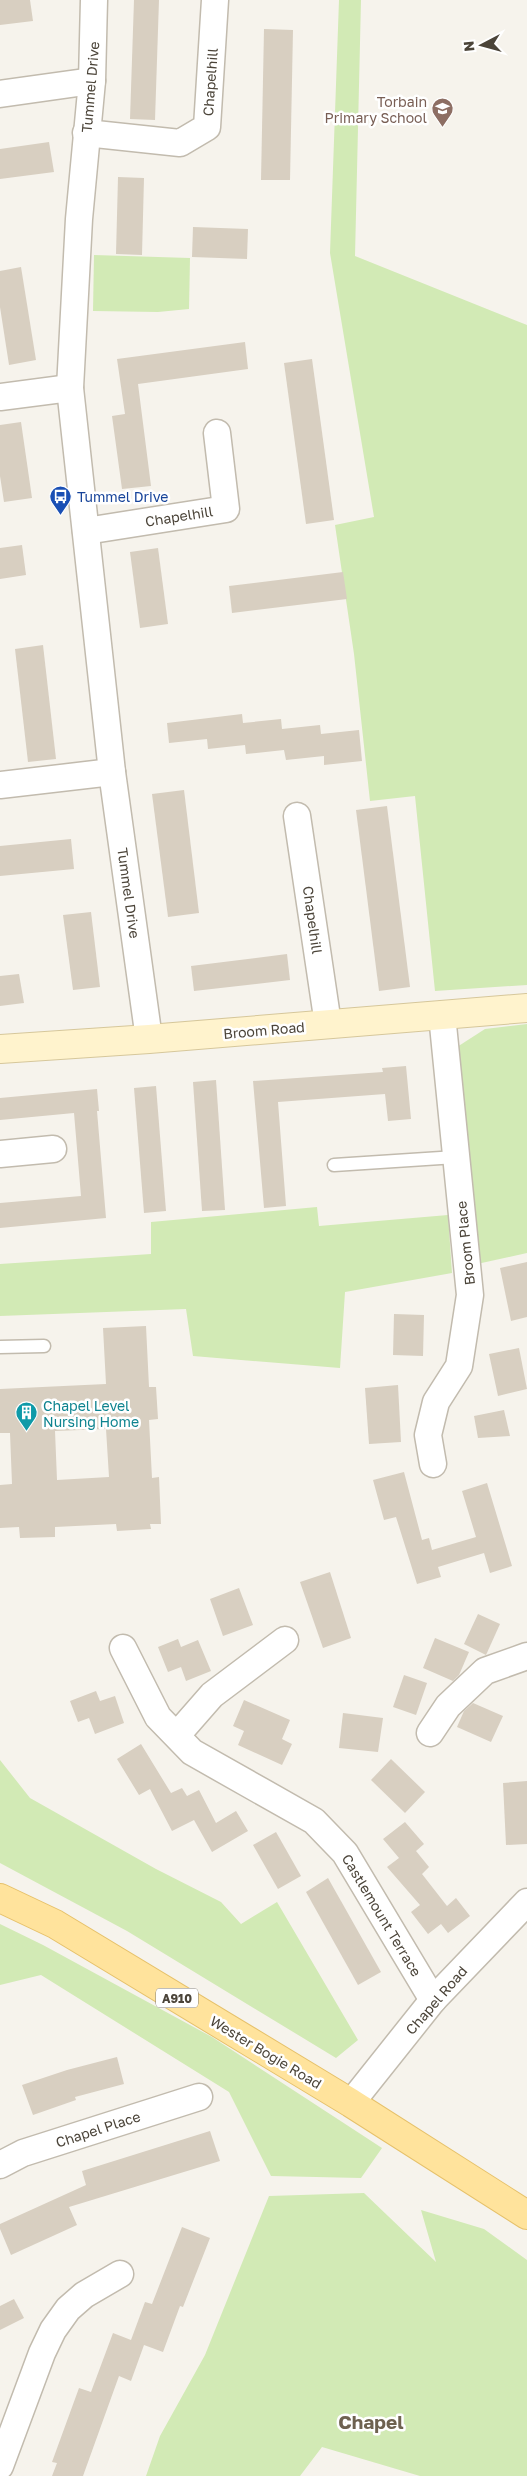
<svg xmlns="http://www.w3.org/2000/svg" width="527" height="2476" font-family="'Golos Text',sans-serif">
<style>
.green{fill:#d2eab5}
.building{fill:#d8cfc1;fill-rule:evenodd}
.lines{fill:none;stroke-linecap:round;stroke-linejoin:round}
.lane-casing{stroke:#c2bbae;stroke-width:15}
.street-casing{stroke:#c2bbae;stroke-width:29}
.secondary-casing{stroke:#d6c79b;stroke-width:30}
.primary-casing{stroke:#e6c16a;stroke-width:30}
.lane{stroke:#fff;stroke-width:12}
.street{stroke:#fff;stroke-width:26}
.secondary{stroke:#fff3cd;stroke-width:28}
.primary{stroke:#ffe39c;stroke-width:28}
.labels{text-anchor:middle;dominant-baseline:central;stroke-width:5;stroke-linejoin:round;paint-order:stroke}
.shield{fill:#fff;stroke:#817c74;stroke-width:1}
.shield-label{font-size:12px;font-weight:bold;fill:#4b4439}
.street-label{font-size:14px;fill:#4b4439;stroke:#fff}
.education-label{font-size:14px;fill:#785e54;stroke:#fff;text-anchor:end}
.transit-label{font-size:14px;fill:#164399;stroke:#fff;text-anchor:start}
.culture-label{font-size:14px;fill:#0d838f;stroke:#fff;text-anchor:start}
.district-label{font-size:19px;font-weight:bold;fill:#6e6250;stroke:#fff}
</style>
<rect width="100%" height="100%" fill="#f6f3ec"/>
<!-- green -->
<g class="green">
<polygon points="339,0 361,0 355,256 527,325 527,985 435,991 415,796 370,801 354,654 335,525 374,517 330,253"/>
<polygon points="94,255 190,258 189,309 158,312 93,311"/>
<polygon points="527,1024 527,1253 477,1264 457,1047 485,1029"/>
<polygon points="317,1207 319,1226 448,1215 452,1273 345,1292 340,1368 193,1356 186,1309 0,1316 0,1264 151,1254 151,1222"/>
<polygon points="0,1760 30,1798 156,1869 221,1902 241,1924 277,1902 358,2040 336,2058 127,1931 0,1863"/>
<polygon points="0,1924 43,1945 212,2037 382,2148 361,2178 271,2176 229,2092 41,1975 0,1985"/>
<polygon points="364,2193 436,2262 421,2210 484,2229 527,2260 527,2476 420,2476 322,2447 300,2476 146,2476 160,2436 205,2355 269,2196"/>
</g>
<!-- building -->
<g class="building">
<polygon points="0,0 30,0 33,21 0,25"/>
<polygon points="134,0 159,0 155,120 130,119"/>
<polygon points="264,29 293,30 290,180 261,180"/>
<polygon points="49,142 54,172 0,179 0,149"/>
<polygon points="118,177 144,178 142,255 116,254"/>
<polygon points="193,227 248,229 247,259 192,257"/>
<polygon points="21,267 36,360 9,365 0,307 0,271"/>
<polygon points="245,342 248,369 138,384 151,486 122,489 112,416 125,414 117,359"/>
<polygon points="312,359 334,520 306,524 284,363"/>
<polygon points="21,422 32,498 4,502 0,476 0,425"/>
<polygon points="22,545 26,575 0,579 0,548"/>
<polygon points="158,548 168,624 140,628 130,552"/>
<polygon points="343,572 347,599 232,613 229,586"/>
<polygon points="43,645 56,759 28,762 15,649"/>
<polygon points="242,714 243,723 281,719 282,729 320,725 321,734 359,730 362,761 324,765 324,756 286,760 284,750 246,754 245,745 208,749 207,739 169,743 167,723"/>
<polygon points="184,790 199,913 168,917 152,794"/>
<polygon points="387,806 410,987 379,991 356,810"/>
<polygon points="71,839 74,869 0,876 0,846"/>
<polygon points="91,912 100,987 73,990 63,915"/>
<polygon points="287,954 290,980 194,991 191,966"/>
<polygon points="19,974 24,1003 0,1006 0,976"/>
<polygon points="406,1066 411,1119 388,1121 385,1094 278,1102 286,1206 264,1208 253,1081 383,1072 382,1068"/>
<polygon points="216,1080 225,1210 202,1211 193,1082"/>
<polygon points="156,1086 166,1211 144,1213 134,1088"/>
<polygon points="97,1089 99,1111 97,1111 106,1218 0,1228 0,1203 81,1196 74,1113 0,1120 0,1098"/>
<polygon points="527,1262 527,1317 511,1321 500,1268"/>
<polygon points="394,1314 424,1315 423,1356 393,1355"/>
<path d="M146 1326 149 1387H156L158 1419 149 1420 152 1478 159 1477 161 1524H150L151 1529 117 1531 116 1524 55 1527V1537L20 1538 19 1527 0 1528V1485L12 1484 10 1433H0V1389L106 1384 103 1328ZM106 1429 109 1477 57 1480 55 1431Z"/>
<polygon points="519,1348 527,1389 498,1396 489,1354"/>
<polygon points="398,1385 401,1442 369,1444 365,1388"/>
<polygon points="504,1410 510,1436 478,1438 474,1416"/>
<polygon points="404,1472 422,1540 429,1538 432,1550 476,1537 462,1491 487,1483 512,1566 490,1573 484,1553 438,1567 441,1577 417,1584 396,1517 384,1520 373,1480"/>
<polygon points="330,1572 351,1638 323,1648 300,1582"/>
<polygon points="239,1588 253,1625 223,1636 210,1599"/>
<polygon points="478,1614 500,1624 486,1655 464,1644"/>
<polygon points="435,1638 469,1652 459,1675 453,1681 423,1668"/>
<polygon points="178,1639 181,1647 198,1640 211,1671 186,1681 181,1667 168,1672 158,1647"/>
<polygon points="404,1675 427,1683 416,1715 393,1707"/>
<polygon points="96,1691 100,1701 115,1696 124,1723 95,1734 89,1718 78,1722 70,1701"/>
<polygon points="244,1700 290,1720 282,1739 292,1744 282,1765 238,1745 244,1731 233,1726"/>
<polygon points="473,1703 503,1716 491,1742 457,1727 464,1711"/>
<polygon points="343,1713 383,1718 378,1752 339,1748"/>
<polygon points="141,1744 171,1793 182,1788 187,1796 199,1790 216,1823 236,1811 248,1831 212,1852 194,1820 172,1831 150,1789 139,1795 117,1759"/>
<polygon points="391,1759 425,1792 405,1813 371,1780"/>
<polygon points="527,1781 527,1844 506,1845 503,1783"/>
<polygon points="405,1822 424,1844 416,1851 429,1867 422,1874 447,1906 456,1898 470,1916 448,1933 441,1924 428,1934 411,1912 420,1905 387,1867 399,1858 383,1839"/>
<polygon points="276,1832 301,1876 278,1889 253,1845"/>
<polygon points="328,1878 381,1972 358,1985 306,1892"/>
<polygon points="117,2057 124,2084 75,2097 76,2100 33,2115 22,2085 67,2070"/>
<polygon points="210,2131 220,2161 69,2207 77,2225 11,2255 0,2229 0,2224 86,2185 82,2171"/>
<polygon points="182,2227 210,2238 183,2307 180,2306 163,2352 144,2345 131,2381 119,2376 83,2476 52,2476 57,2463 52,2462 79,2388 91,2392 113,2333 131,2340 145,2302 152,2304"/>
<polygon points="14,2299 24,2318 0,2330 0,2306"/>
</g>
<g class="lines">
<defs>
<g id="lane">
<polyline points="334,1165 456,1157"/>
<polyline points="0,1347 44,1346"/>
</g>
<g id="street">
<polyline points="94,0 92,81 79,219 70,388 112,772 149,1039"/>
<polyline points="0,94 92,81"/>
<polyline points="86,133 180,143 207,127 215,0"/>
<polyline points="0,397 70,388"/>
<polyline points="86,531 226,509 217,433"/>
<polyline points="0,785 112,772"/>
<polyline points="297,816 328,1024"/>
<polyline points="0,1154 53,1149"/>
<polyline points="433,1464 428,1435 436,1402 459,1366 470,1295 442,1015"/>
<polyline points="123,1648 158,1717 192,1752 314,1821 345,1853 433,2000"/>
<polyline points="430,1733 448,1706 485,1671 527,1656"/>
<polyline points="177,1735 212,1695 285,1640"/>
<polyline points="351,2103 433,2000 527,1902"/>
<polyline points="0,2165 23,2153 199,2097"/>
<polyline points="0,2466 42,2353 53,2330 68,2309 84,2295 120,2274"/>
</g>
<polyline id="secondary" points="0,1049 149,1039 527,1008"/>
<polyline id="primary" points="0,1898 55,1924 351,2103 527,2215"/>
</defs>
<!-- lane casing -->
<use href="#lane" class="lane-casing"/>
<!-- street casing -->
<use href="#street" class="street-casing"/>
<!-- secondary casing -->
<use href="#secondary" class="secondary-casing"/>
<!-- primary casing -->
<use href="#primary" class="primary-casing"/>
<!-- lane -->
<use href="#lane" class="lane"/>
<!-- street -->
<use href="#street" class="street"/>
<!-- secondary -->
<use href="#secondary" class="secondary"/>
<!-- primary -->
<use href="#primary" class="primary"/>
</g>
<!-- icons -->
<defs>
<symbol id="school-pin" viewBox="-11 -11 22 30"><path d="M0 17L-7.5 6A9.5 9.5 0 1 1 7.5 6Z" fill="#8d6e63" stroke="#fff"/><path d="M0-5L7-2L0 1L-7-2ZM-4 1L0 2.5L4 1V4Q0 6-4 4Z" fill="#fff"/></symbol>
<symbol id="bus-pin" viewBox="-11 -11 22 30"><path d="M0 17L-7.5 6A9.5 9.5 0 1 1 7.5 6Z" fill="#1a4fb4" stroke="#fff"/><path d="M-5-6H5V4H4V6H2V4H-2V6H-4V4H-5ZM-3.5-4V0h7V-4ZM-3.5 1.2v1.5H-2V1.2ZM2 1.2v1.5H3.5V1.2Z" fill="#fff"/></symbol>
<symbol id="building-pin" viewBox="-11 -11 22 30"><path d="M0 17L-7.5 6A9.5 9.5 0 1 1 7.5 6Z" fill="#0f9aa8" stroke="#fff"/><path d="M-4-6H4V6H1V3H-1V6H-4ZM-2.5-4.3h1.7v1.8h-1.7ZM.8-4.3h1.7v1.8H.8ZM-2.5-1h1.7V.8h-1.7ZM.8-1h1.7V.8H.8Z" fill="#fff"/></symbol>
</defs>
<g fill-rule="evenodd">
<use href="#school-pin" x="430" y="96" width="25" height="34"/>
<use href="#bus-pin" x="48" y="484" width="25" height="34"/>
<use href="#building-pin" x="14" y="1400" width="25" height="34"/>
</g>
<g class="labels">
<!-- shield labels -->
<rect class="shield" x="156" y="1988.5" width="42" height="19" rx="4"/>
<g class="shield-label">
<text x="177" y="1998">A910</text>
</g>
<!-- street labels -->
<g class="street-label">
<text transform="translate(210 82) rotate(-86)">Chapelhill</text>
<text transform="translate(90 87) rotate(-85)">Tummel Drive</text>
<text transform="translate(179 516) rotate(-9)">Chapelhill</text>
<text transform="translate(129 893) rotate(82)">Tummel Drive</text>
<text transform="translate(313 920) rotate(82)">Chapelhill</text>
<text transform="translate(264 1030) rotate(-5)">Broom Road</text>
<text transform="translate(465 1243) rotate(-96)">Broom Place</text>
<text transform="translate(382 1915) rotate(59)">Castlemount Terrace</text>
<text transform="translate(436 2000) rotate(-49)">Chapel Road</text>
<text transform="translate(266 2052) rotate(31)">Wester Bogie Road</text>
<text transform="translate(98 2129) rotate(-18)">Chapel Place</text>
</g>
<!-- education labels -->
<g class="education-label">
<text x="427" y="101">Torbain<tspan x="427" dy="16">Primary School</tspan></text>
</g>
<!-- transit labels -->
<g class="transit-label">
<text x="77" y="496">Tummel Drive</text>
</g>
<!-- culture labels -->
<g class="culture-label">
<text x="43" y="1405">Chapel Level<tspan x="43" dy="16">Nursing Home</tspan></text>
</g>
<!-- district labels -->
<g class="district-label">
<text x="371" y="2421">Chapel</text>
</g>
</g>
<!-- north arrow -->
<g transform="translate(482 45) rotate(264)" stroke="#ffffff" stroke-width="4" paint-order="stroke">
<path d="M0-4L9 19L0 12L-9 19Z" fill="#4b4439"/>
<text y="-8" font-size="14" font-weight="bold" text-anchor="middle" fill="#4b4439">N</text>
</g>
</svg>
